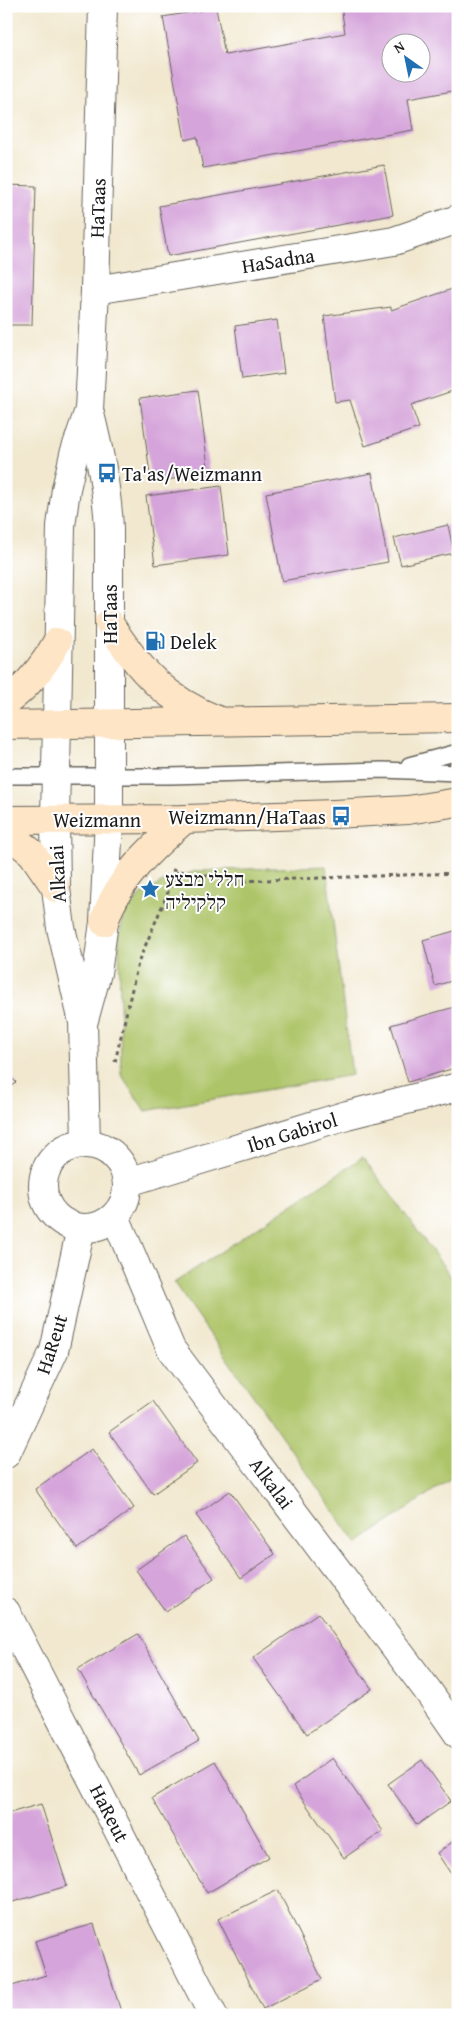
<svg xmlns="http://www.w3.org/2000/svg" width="464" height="2021" font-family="'Gentium Book Plus','Frank Ruhl Libre',serif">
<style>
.green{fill:#adc468;stroke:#647042}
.building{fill:#d5a4da;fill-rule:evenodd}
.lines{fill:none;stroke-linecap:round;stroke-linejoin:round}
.service-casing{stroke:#67635b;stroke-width:18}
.minor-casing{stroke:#67635b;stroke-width:30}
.tertiary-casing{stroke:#67635b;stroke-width:30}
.secondary-casing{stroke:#67635b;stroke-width:30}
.path{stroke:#67635b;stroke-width:3;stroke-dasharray:4 4;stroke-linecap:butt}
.service{stroke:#fff;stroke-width:15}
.minor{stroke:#fff;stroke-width:28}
.tertiary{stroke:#fff;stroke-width:28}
.secondary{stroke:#fde5c5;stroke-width:28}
.labels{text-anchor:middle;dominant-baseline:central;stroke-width:4;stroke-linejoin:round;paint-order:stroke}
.street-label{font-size:20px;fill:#1c1c1c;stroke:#fff}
.poi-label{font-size:20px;fill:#1c1c1c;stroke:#fff;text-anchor:start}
</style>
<rect width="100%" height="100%" fill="#fff"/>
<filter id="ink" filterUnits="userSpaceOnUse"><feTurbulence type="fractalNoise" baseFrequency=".02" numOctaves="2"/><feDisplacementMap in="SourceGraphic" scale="10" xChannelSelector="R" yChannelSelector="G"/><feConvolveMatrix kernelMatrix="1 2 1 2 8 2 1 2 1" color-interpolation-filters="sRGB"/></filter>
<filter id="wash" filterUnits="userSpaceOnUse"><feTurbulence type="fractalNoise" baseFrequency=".0096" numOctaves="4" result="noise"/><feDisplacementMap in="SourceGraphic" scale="20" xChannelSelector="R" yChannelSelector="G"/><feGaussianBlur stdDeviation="1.12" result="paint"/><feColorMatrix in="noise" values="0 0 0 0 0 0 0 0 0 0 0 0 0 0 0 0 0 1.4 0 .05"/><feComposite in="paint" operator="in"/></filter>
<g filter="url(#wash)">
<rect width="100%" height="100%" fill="#f1e8cf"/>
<!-- green -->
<g class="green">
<polygon points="326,866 352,1075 145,1111 121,1074 119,934 126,912 139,897 166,880 196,871"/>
<polygon points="363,1157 458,1286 458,1473 357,1544 174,1283"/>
</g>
<g id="blocks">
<!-- building -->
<g class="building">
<path d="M341 6H458V90L408 99 413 130 203 168 197 137 185 140 163 17 216 8 225 55 345 33ZM392 42H422V72H392Z"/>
<polygon points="384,165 393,215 168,256 159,206"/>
<polygon points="6,185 36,186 32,325 6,325"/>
<polygon points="458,287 458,389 411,405 419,428 365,446 350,400 335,402 324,316 391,307 391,310"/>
<polygon points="277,320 284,373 242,379 235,326"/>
<polygon points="198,390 209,474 151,482 140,398"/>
<polygon points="372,473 388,562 282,581 266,493"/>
<polygon points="221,486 229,555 155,565 146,496"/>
<polygon points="448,525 454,553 401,565 394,538"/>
<polygon points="458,930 458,979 435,986 423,940"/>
<polygon points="458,1006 458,1067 408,1082 391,1025"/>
<polygon points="6,1073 16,1082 6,1092"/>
<polygon points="153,1401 197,1463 153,1494 109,1432"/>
<polygon points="92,1449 134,1508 77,1549 35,1489"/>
<polygon points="230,1491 275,1554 241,1578 196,1515"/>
<polygon points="184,1536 214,1578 166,1612 136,1570"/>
<polygon points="318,1613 372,1689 307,1734 253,1658"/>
<polygon points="138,1634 199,1741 139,1775 78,1669"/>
<polygon points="332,1758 383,1831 344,1858 293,1786"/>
<polygon points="422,1760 451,1801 417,1825 388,1784"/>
<polygon points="215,1761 269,1857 207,1893 152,1798"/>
<polygon points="6,1777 10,1787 6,1788"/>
<polygon points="41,1804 67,1886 6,1904 6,1814"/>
<polygon points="458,1838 458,1878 455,1880 437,1853"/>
<polygon points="278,1890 322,1979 263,2009 218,1919"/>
<polygon points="94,1924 122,2015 7,2015 6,1988 46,1975 35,1941"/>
</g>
</g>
</g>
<g filter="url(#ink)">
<use href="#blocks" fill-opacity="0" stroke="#67635b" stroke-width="1"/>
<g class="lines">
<defs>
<g id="service">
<polyline points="409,765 458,752"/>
<polyline points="6,776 170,776 383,770 458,773"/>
</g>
<g id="minor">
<polyline points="95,290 394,241 458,219"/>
<polyline points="55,819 56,888 61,928 83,1022 86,1143"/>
<polyline points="84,1020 97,973 104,922 109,819"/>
<circle cx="85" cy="1186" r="42"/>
<polyline points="128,1182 347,1115 458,1087"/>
<polyline points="115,1216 171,1349 428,1691 458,1734"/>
<polyline points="6,1454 54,1351 81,1228"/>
<polyline points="6,1612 213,2015"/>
</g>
<g id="tertiary">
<path d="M89 410C99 449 107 487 109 528V819"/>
<polyline points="55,819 61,526 66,489 74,454 89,410 95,290 103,6"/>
</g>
<g id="secondary">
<path d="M109 623C139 670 165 699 217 720"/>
<path d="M6 702C28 686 44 666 57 642"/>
<polyline points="6,725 458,718"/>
<polyline points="6,820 185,819 334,814 408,810 458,802"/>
<polyline points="6,832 32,853 56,888"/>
<path d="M104 922C118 878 151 848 185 819"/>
</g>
</defs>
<!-- service casing -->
<use href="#service" class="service-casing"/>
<!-- minor casing -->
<use href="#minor" class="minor-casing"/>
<!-- tertiary casing -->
<use href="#tertiary" class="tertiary-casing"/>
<!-- secondary casing -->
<use href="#secondary" class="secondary-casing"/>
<!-- path -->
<g class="path">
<polyline points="172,870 240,881 458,873"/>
<polyline points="115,1062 138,963 177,871"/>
</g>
<!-- service -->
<use href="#service" class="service"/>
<!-- minor -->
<use href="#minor" class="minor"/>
<!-- tertiary -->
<use href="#tertiary" class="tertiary"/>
<!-- secondary -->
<use href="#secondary" class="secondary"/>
</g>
</g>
<!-- icons -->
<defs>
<symbol id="bus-bare" viewBox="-9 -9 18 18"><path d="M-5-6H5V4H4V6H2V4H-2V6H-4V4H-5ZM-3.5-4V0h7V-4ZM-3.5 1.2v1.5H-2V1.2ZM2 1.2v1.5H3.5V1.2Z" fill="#1f6fb2" stroke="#fff" stroke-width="2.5" paint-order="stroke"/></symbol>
<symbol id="fuel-bare" viewBox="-9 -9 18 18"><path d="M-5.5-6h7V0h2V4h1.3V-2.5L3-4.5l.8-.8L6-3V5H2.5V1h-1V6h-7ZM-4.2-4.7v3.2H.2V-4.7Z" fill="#1f6fb2" stroke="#fff" stroke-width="2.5" paint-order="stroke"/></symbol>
<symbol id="sight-bare" viewBox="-9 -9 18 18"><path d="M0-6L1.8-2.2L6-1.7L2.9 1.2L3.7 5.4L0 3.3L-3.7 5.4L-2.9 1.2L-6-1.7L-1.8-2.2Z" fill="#1f6fb2" stroke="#fff" stroke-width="2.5" paint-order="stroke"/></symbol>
</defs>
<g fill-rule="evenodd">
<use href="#bus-bare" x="93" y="459" width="28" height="28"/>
<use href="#fuel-bare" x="141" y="627" width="28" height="28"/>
<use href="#bus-bare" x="327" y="802" width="28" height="28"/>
<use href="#sight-bare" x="136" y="875" width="28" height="28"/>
</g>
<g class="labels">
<!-- street labels -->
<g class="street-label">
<text transform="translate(97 208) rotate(-88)">HaTaas</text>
<text transform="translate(278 260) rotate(-9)">HaSadna</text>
<text transform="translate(109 614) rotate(-90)">HaTaas</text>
<text x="97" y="819">Weizmann</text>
<text transform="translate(57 874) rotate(-93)">Alkalai</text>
<text transform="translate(292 1132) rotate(-17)">Ibn Gabirol</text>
<text transform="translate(51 1344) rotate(-72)">HaReut</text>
<text transform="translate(272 1483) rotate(53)">Alkalai</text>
<text transform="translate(110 1813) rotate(63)">HaReut</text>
</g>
<!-- poi labels -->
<g class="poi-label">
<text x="122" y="473">Ta'as/Weizmann</text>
<text x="170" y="641">Delek</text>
<text x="326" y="816" text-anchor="end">Weizmann/HaTaas</text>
<text x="165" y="878">חללי מבצע<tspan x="165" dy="23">קלקיליה</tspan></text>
</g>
</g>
<!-- margin -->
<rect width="464" height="2021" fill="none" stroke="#fff" stroke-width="25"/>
<!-- north arrow -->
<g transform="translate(406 58) rotate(327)"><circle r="24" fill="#ffffff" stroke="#a4a4a4"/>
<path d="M0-4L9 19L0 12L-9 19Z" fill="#1f6fb2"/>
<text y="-8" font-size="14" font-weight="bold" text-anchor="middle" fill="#1c1c1c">N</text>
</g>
</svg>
